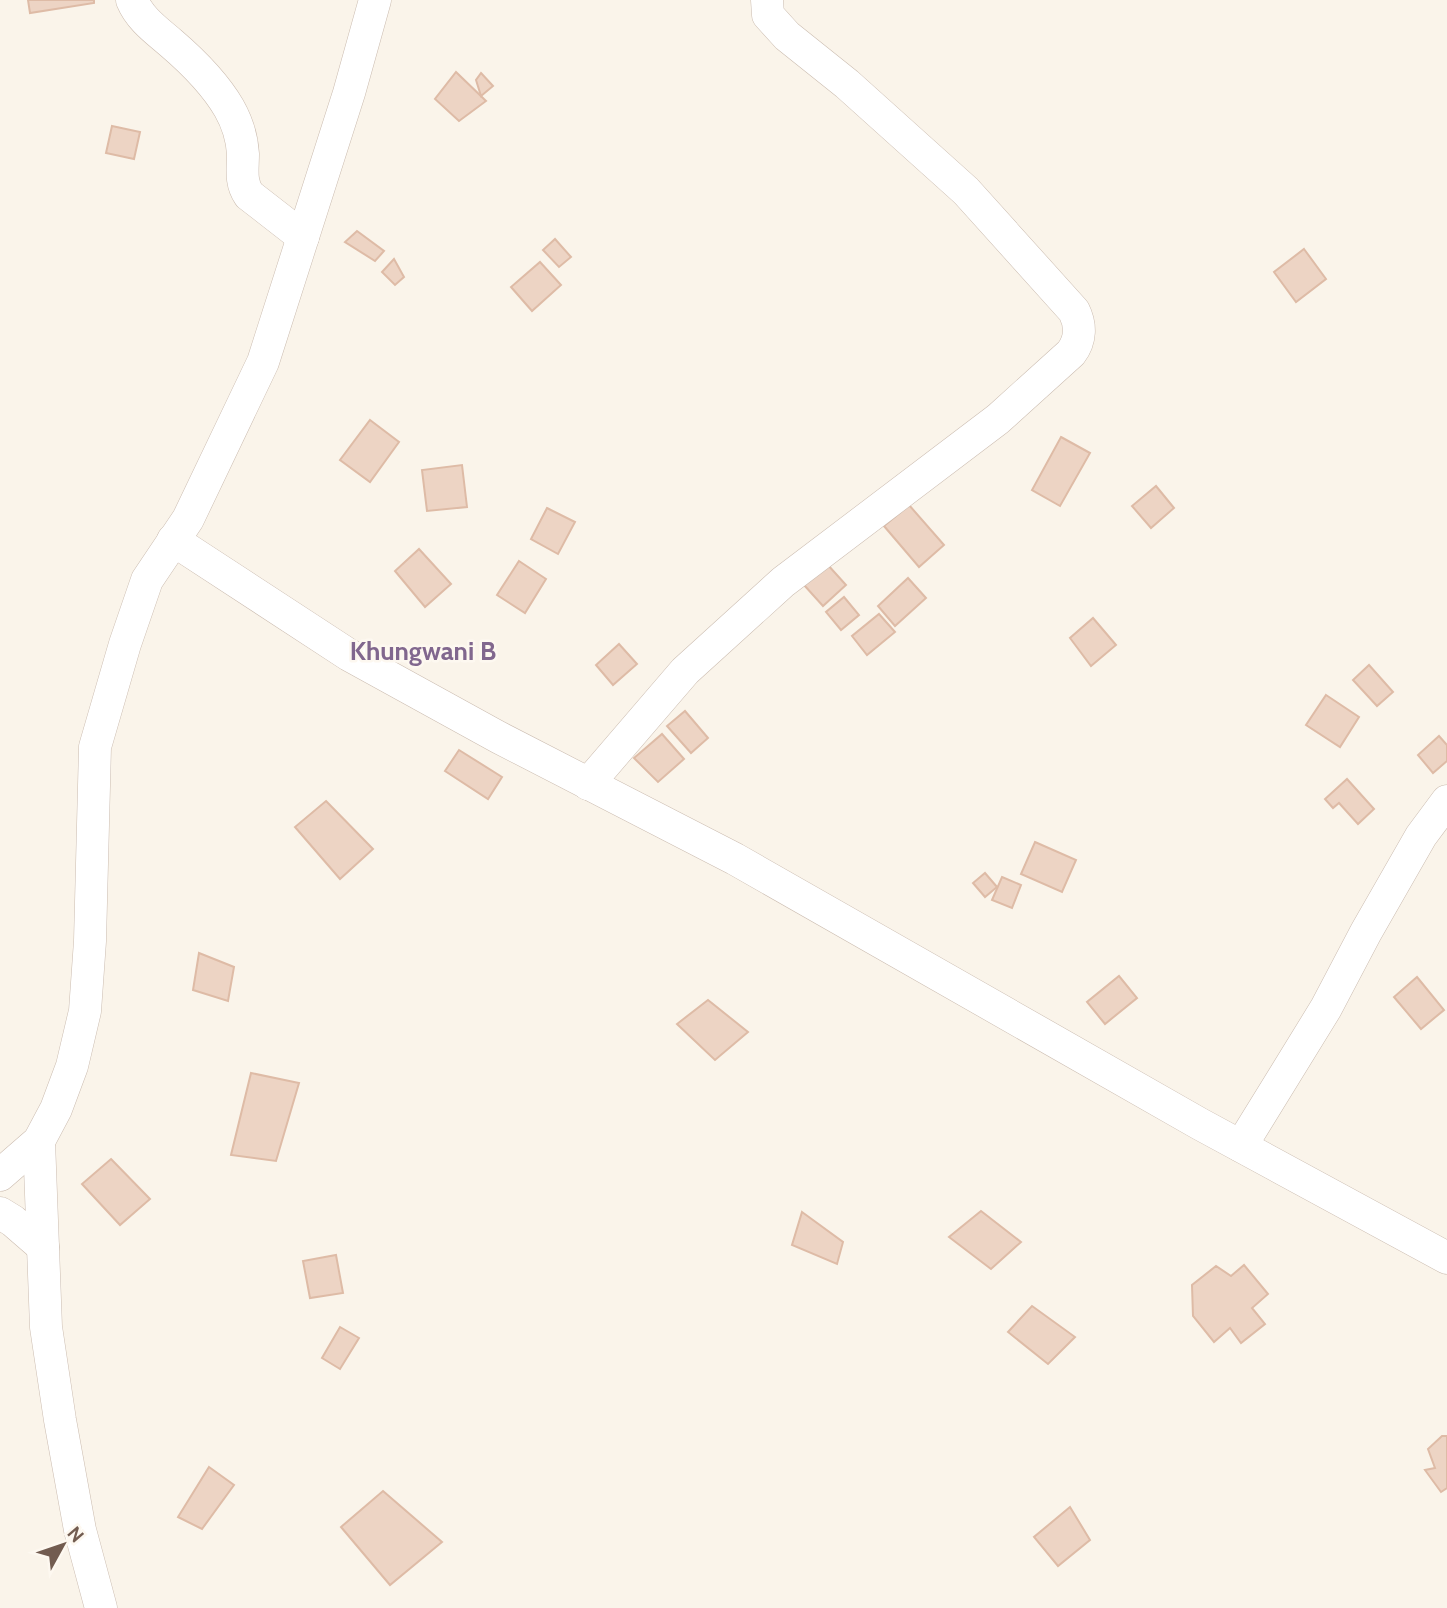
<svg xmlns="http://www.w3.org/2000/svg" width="1447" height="1608" font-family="Cabin,sans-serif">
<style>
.building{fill:#edd4c4;stroke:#debba6;stroke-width:2}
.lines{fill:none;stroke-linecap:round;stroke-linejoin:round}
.minor-casing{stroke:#cbbcb0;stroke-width:33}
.minor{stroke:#fff;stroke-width:32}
.labels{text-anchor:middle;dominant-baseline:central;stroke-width:5;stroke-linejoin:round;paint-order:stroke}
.quarter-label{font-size:26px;font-weight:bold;fill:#81678e;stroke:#fdf8f0}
</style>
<rect width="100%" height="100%" fill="#faf4ea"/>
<!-- building -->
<g class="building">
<polygon points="28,0 94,0 94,3 30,13"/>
<polygon points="456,72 486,101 459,121 435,99"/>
<polygon points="481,73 493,86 481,96 476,80"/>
<polygon points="112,126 140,132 134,159 106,153"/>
<polygon points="357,231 384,251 375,261 345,242"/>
<polygon points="555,239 571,257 559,267 543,250"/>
<polygon points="1304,249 1326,279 1296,302 1274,272"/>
<polygon points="394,259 404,277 395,285 382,272"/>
<polygon points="540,262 561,285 532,311 511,287"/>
<polygon points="370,420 399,442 370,482 340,460"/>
<polygon points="1061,437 1090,453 1060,506 1032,490"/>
<polygon points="462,465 467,507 427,511 422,470"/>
<polygon points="1156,486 1174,508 1151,528 1132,506"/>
<polygon points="909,505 944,545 919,567 884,526"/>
<polygon points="547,508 575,522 558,554 531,539"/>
<polygon points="419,549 451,584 425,607 395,571"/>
<polygon points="519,561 546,579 525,613 497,595"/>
<polygon points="827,564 846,585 823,606 804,585"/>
<polygon points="908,578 926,598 895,626 878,606"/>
<polygon points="844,597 859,615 841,630 826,612"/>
<polygon points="879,614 895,632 867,655 852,636"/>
<polygon points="1093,618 1116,645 1091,666 1070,638"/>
<polygon points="619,644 637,664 613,685 596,665"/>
<polygon points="1369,665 1393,692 1377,706 1353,680"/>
<polygon points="1326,695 1359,717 1340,747 1306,725"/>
<polygon points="685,711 708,738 691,753 667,726"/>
<polygon points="662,734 684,759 658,782 634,758"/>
<polygon points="1439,736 1447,745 1447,761 1433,773 1418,755"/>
<polygon points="459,750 502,777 488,799 445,771"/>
<polygon points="1347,779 1374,809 1358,824 1339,803 1333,808 1325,799"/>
<polygon points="326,801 373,849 340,879 295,827"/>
<polygon points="1035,842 1076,860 1062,892 1021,874"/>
<polygon points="985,873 997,887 985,897 973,883"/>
<polygon points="1002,877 1021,885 1012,908 992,900"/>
<polygon points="199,953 234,967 228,1001 193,990"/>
<polygon points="1119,976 1137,998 1105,1024 1087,1002"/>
<polygon points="1417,977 1444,1010 1421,1029 1394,997"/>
<polygon points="708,1000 748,1032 715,1060 677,1024"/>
<polygon points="251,1073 299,1083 276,1161 231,1155"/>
<polygon points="111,1159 150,1199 120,1225 82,1184"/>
<polygon points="981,1211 1021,1242 991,1269 949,1237"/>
<polygon points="802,1212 843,1242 837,1264 792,1245"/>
<polygon points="336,1255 343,1293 310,1298 303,1261"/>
<polygon points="1244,1265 1268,1294 1252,1308 1265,1324 1241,1343 1230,1328 1214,1342 1193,1316 1192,1285 1216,1266 1231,1276"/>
<polygon points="1032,1306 1075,1337 1048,1364 1008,1332"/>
<polygon points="340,1327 359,1338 340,1369 322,1358"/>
<polygon points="1442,1436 1447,1436 1447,1488 1441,1492 1425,1470 1435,1468 1428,1449"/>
<polygon points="209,1467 234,1485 202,1529 178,1517"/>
<polygon points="383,1491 442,1542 390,1585 341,1527"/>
<polygon points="1070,1507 1090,1540 1058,1566 1034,1537"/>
</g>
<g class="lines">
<defs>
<g id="minor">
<path d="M132 0C140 19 156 30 171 43 192 61 215 84 229 108 237 122 242 137 243 154 243 169 240 182 249 195L303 237"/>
<polyline points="173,540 349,655 498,737 735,859 1200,1124 1447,1258"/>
<path d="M588 784 685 671 783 582 998 419 1071 353C1081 340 1081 325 1074 311L966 191 847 84 787 36 768 15 767 0"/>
<polyline points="39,1141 46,1327 60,1420 80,1530 101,1608"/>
<polyline points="1241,1146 1326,1008 1366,932 1421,836 1447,801"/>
<polyline points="0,1175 39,1141 56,1109 72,1066 85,1011 90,941 95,747 125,644 147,580 188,519 263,362 349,93 375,0"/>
<polyline points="0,1213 13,1221 43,1247"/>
</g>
</defs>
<!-- minor casing -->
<use href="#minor" class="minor-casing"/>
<!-- minor -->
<use href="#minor" class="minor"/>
</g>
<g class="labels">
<!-- quarter labels -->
<g class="quarter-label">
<text x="423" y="651">Khungwani B</text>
</g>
</g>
<!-- north arrow -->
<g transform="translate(63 1545) rotate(50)" stroke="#fdf8f0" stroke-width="5" paint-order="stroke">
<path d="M0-5L12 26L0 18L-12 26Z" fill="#725c50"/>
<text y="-10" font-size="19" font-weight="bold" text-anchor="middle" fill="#725c50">N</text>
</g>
</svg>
